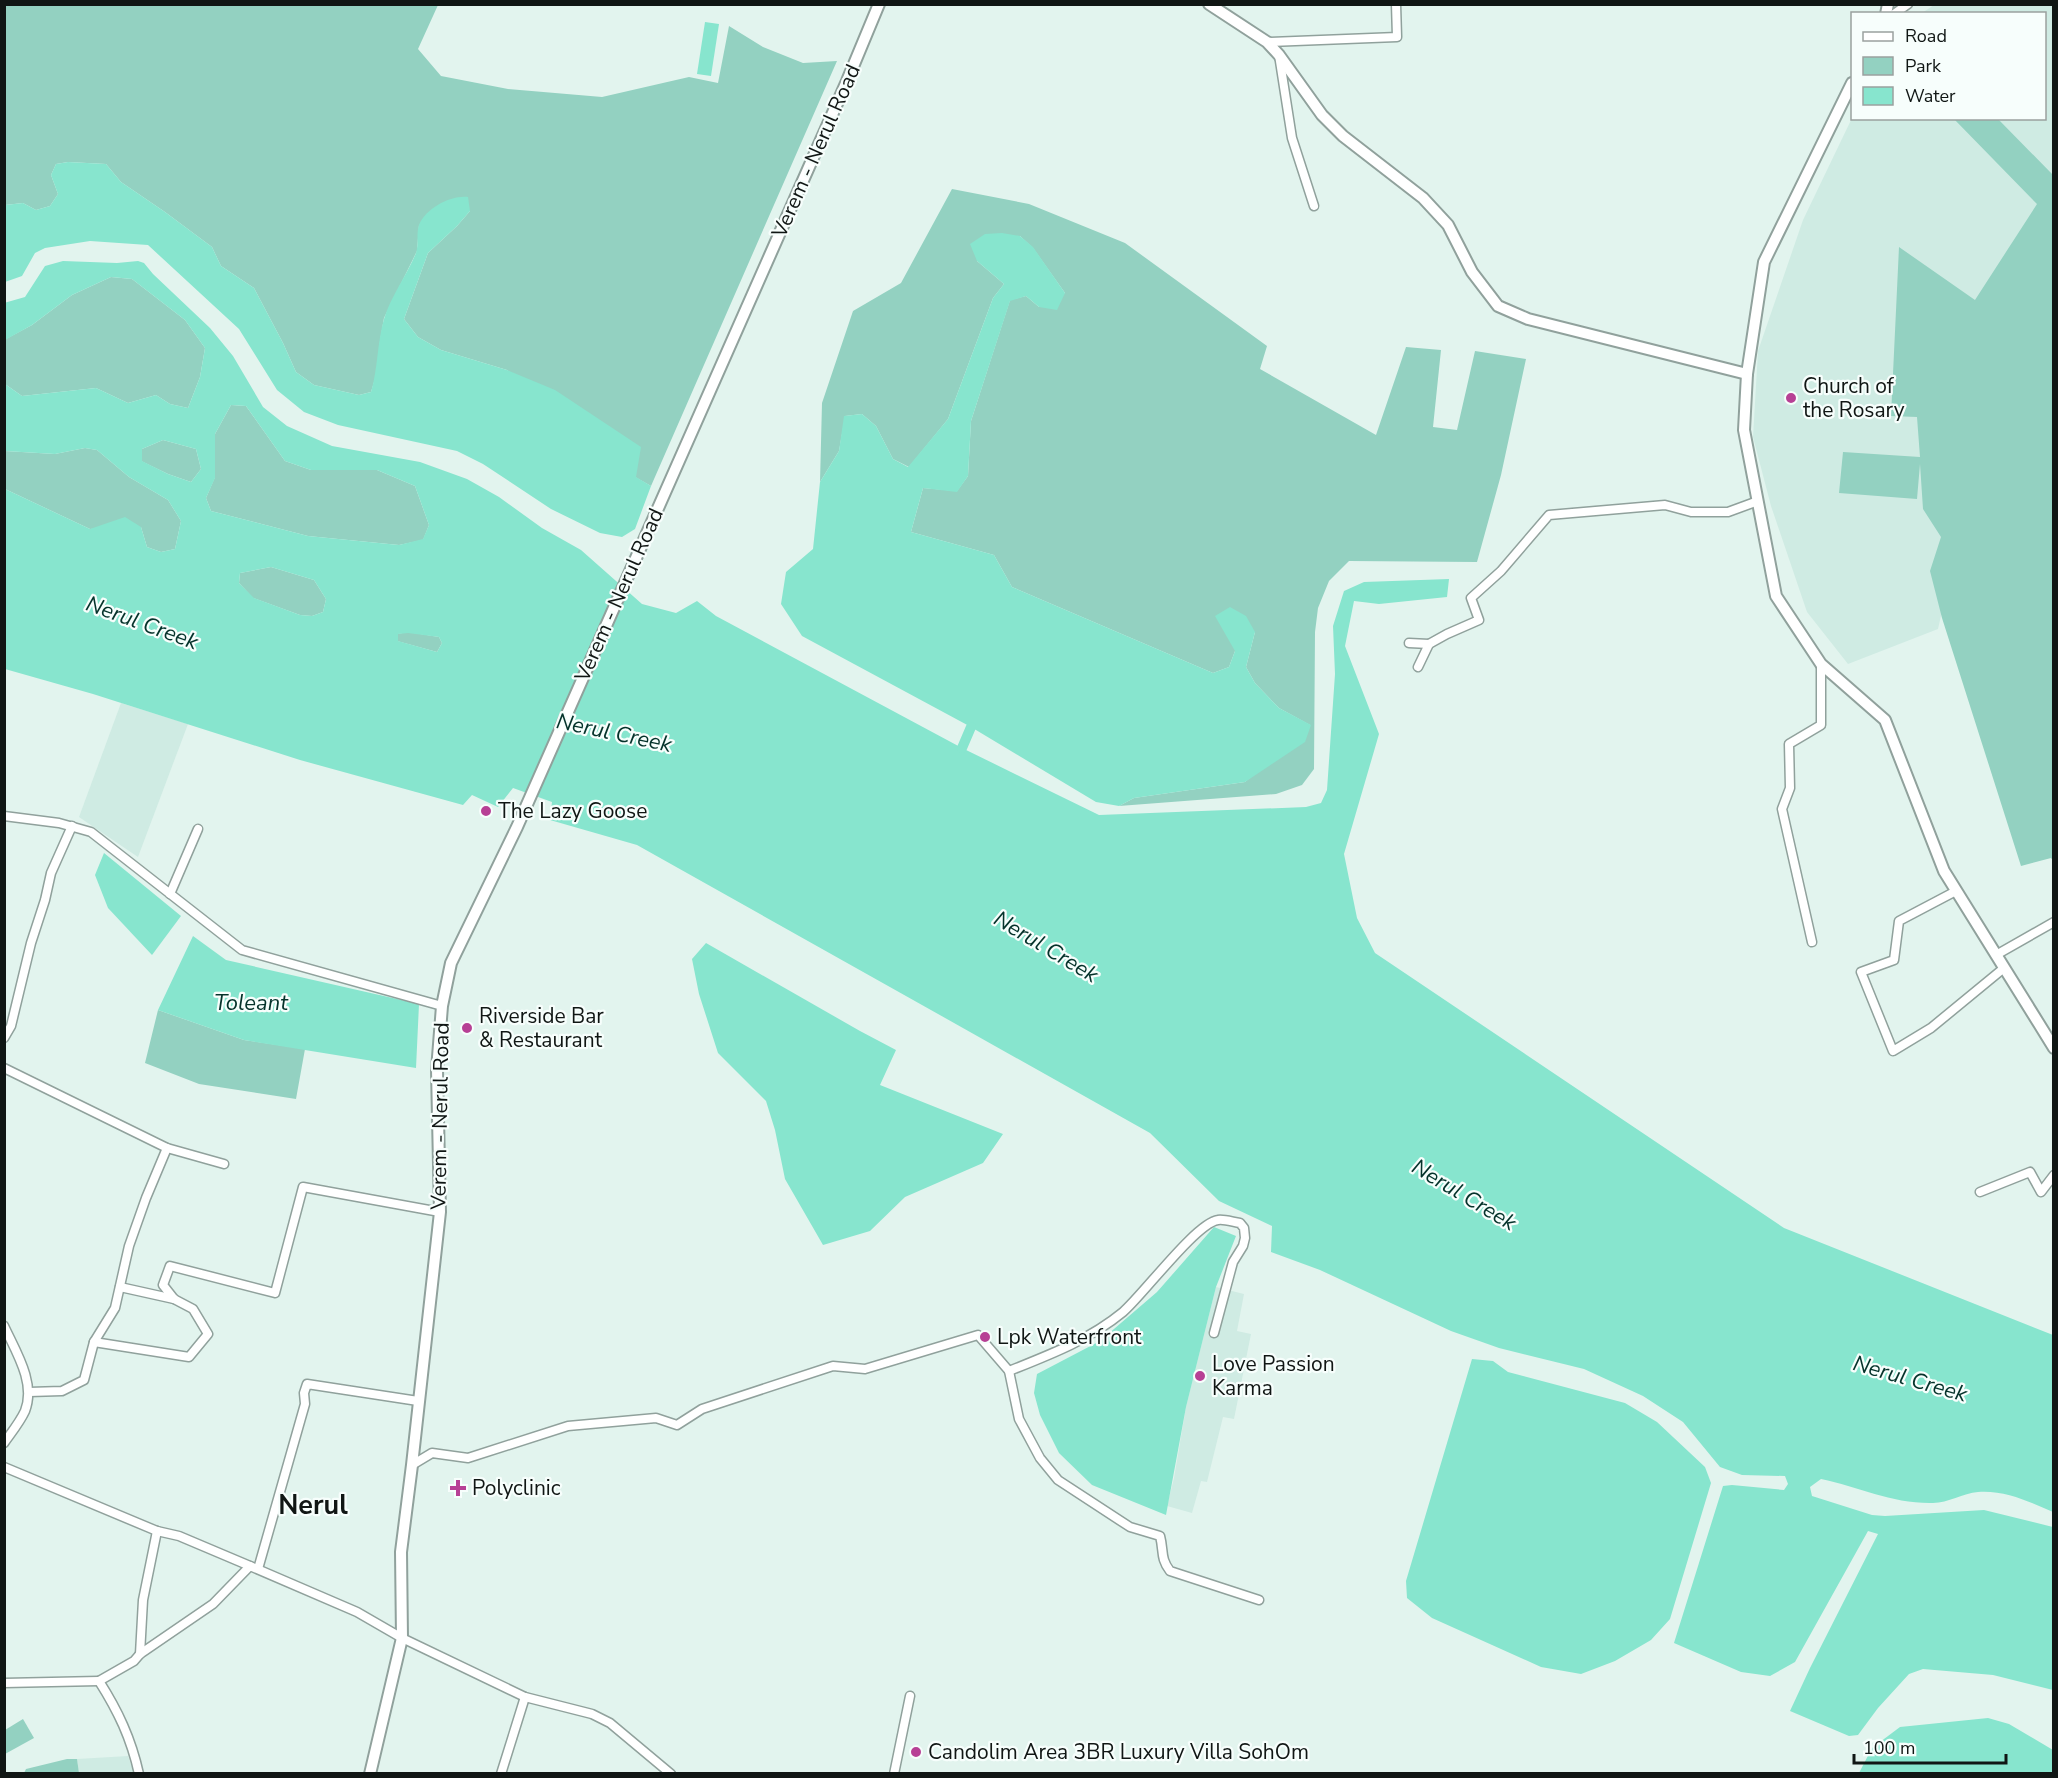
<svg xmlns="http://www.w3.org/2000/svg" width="2058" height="1778" font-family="'Nunito Sans',sans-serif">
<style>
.built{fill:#cfebe3}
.green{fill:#93d1c1}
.water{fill:#87e5ce;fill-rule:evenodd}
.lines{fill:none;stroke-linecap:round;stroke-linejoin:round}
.canal{stroke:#87e5ce;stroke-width:10}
.street-casing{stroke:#90a19c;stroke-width:11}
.secondary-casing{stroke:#90a19c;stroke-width:14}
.street{stroke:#fff;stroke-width:8}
.secondary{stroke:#fff;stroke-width:10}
.poi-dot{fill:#b74095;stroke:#f7fefc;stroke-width:2}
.labels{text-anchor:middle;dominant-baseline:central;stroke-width:4.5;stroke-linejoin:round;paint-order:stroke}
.street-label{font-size:21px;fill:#101614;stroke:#f7fefc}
.poi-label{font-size:21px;fill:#101614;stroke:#f7fefc;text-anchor:start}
.water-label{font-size:22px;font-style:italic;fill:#05332b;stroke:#f7fefc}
.district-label{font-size:27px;font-weight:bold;fill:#101614;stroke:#f7fefc}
</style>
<rect width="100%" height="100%" fill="#e2f4ee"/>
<!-- built -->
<g class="built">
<polygon points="1934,5 2053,5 2053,209 1961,527 1938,629 1848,664 1807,612 1771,506 1753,437 1758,351 1803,220 1852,118 2044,118 2044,14 1922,13"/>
<polygon points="121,703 188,724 138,857 79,817"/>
<polygon points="1216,1287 1244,1294 1237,1331 1251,1334 1234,1419 1223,1417 1207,1482 1201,1481 1192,1513 1167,1506 1174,1478 1186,1407"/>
<polygon points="128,1756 134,1773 79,1773 77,1759"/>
</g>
<!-- green -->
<g class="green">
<polygon points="4,5 438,5 418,49 441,76 508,89 602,97 689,77 718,83 729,26 763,47 803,63 837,61 651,486 635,477 507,370 441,350 418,337 404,319 428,253 457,226 470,211 419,225 417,251 384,318 380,341 377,372 371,392 359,395 314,385 296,372 283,343 254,288 221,266 212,247 165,212 121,182 106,164 68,162 56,164 51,175 58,194 50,206 36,210 23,203 5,205"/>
<polygon points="1954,119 1998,119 2053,175 2054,862 2051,858 2021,866 1942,618 1930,571 1941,537 1923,509 1920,464 1917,499 1839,493 1843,452 1920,457 1917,417 1891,416 1899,247 1975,300 2037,204"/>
<polygon points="952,189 1029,204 1125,243 1267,346 1260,369 1376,435 1406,347 1441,350 1433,427 1457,430 1475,351 1526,359 1501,475 1477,562 1349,561 1329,581 1318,608 1315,632 1314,769 1302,785 1276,794 1119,806 1134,798 1245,782 1310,725 1279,708 1255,683 1246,667 1255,632 1235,651 1229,667 1213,673 1012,587 994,555 911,532 923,488 957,491 968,476 971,421 1010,300 1026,296 1039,307 1065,293 1033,248 1020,236 977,261 1004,284 993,298 948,419 909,467 893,459 876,426 862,414 845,416 839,451 820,482 822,403 853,311 901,283"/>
<polygon points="111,277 132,279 185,320 205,348 200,377 188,408 170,404 156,395 128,403 96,388 22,396 5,384 4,340 32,325 72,295"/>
<polygon points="231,405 246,406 285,461 311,470 377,470 415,486 429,525 423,540 399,545 308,536 211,511 206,498 215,477 215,434"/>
<polygon points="163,440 196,449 201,469 191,482 168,474 141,461 142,449"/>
<polygon points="85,448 97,450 129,477 168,500 181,521 175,549 161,552 147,547 141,527 90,529 5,489 5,451 55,454"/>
<polygon points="271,567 314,580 326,599 323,612 312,616 300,615 253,598 239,583 240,573"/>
<polygon points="408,632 439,637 442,643 437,652 397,641 397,634"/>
<polygon points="158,1010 244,1040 305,1049 296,1099 199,1084 145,1063"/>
<polygon points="23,1719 34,1738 5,1754 5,1730"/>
<polygon points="67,1759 77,1759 79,1773 24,1773 26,1769"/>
</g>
<!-- water -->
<g class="water">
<polygon points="705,22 719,24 711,76 697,74"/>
<path d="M68 162 106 164 121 182 165 212 212 247 221 266 254 288 283 343 296 372 314 385 359 395 371 392C378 368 377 343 384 319 391 296 407 275 416 253 419 244 416 234 419 225 426 208 451 195 468 197L470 211 457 226 428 253 404 319 418 337 441 350 507 370 555 390 641 447 636 477 651 486 635 529 622 537 600 533 551 509 483 464 457 451 338 425 304 412 277 390 239 329 148 245 90 241 45 248 35 253 22 276 5 282V205L23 203 36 210 50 206 58 194 51 175 56 164Z"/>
<polygon points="1002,233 1020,236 1033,247 1065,293 1057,310 1039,307 1026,296 1010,301 971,421 968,476 957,492 923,488 911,532 994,555 1012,587 1213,673 1229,667 1235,651 1215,616 1230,607 1246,616 1255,632 1246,667 1255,683 1279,708 1311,725 1305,742 1245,782 1134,798 1119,806 1096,802 971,727 802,636 781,604 786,572 813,549 820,482 839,451 844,416 862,414 876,426 893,459 908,467 948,419 993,298 1004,284 977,261 970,244 985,234"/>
<path d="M63 261 117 263 138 261 144 263 153 274 210 328 233 356 263 407 287 426 332 446 420 462 467 479 499 497 542 528 581 550 642 604 676 613 697 601 716 616 962 748 1099 815 1306 807 1321 803 1327 790 1335 674 1333 626 1344 591 1364 582 1449 579 1447 597 1379 604 1354 601 1345 646 1379 734 1344 854 1357 918 1375 953 1784 1228 2053 1335V1512C2030 1502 2005 1490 1978 1492 1963 1493 1948 1503 1933 1503 1893 1504 1859 1487 1821 1479L1810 1487 1812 1496 1872 1515 1885 1516 1984 1510 2053 1527V1690L1993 1675 1923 1669 1909 1674 1878 1708 1858 1735 1849 1736 1790 1711 1810 1668 1878 1534 1868 1531 1795 1662 1770 1676 1741 1672 1674 1643 1723 1486 1732 1485 1784 1490 1788 1484 1785 1476 1742 1475 1720 1467 1683 1422 1643 1396 1584 1369 1499 1348 1451 1331 1320 1270 1271 1252 1272 1226 1219 1201 1150 1133 637 845 550 820 552 802 513 788 498 807 472 795 463 805 300 760 93 694 5 669V489L90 529 125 517 141 527 147 547 161 552 175 549 181 521 168 500 129 477 97 450 85 448 55 454 5 451V384L22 396 96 388 128 403 156 395 170 404 188 408 200 377 205 348 185 320 132 279 111 277 72 295 32 325 5 340 4 303 25 297 45 266ZM231 405 246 406 285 461 311 470H377L415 486 429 525 423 539 399 545 308 536 211 511 206 498 215 478V434ZM163 440 196 449 201 469 191 482 168 474 142 461V449ZM271 567 314 580 326 599 323 612 312 616 300 615 254 598 239 583 240 573ZM408 633 439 637 442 643 437 652 398 641V634Z"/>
<polygon points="104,853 181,916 152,955 108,908 95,875"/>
<polygon points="193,936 226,960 419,1004 416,1068 244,1040 158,1010"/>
<polygon points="706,943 860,1031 896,1050 880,1085 1003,1134 983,1163 905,1197 870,1231 823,1245 785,1179 775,1130 766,1101 718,1053 699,994 692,959"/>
<polygon points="1214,1227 1236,1236 1216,1287 1186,1407 1166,1515 1092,1485 1059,1453 1040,1415 1034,1393 1037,1374 1100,1341 1157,1292"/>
<polygon points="1472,1359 1493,1361 1508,1372 1625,1403 1657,1422 1705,1467 1711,1483 1670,1619 1651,1640 1615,1661 1581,1674 1541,1667 1432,1618 1407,1598 1406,1581"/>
<polygon points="1988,1718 2009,1724 2053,1750 2053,1773 1859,1773 1872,1748 1900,1727"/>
</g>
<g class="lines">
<!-- canal -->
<polyline class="canal" points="962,748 971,727"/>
<defs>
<g id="street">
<polyline points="1894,14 1908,4"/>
<polyline points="1267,42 1397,37 1396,4"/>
<polyline points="1279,55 1292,138 1314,206"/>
<polyline points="1409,643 1429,644"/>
<polyline points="1418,667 1429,644 1447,634 1479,620 1471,598 1501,571 1549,515 1665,505 1691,512 1728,512 1758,501"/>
<polyline points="4,816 59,823 91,832 242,950 442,1006"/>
<polyline points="1956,891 1899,921 1894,960 1861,972 1893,1051 1931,1028 2004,968"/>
<polyline points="170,894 198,829"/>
<polyline points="1812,942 1782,809 1790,788 1789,744 1821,725 1821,664"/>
<polyline points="1996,955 2054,922"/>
<polyline points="4,1038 11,1026 31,943 45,900 51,873 72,826"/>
<polyline points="4,1068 167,1148 224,1164"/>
<polyline points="1980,1192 2030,1172 2041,1192 2054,1175"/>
<polyline points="120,1287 174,1299"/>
<path d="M4 1326C16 1352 36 1383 25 1411 20 1422 11 1433 4 1443"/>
<polyline points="94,1342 189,1357 208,1334 193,1309 174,1299 163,1285 170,1266 275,1293 303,1187 440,1212"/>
<path d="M1009 1371 1019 1419 1040 1458 1058 1480 1130 1527 1160 1536C1164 1551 1160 1558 1170 1571L1259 1600"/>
<polyline points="29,1392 62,1391 84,1380 94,1342 115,1308 129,1246 146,1198 167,1148"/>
<path d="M412 1465 432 1453 468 1458 568 1426 656 1418 677 1425 702 1409 833 1366 865 1369 978 1335 1009 1371C1049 1355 1089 1340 1123 1312 1143 1295 1196 1223 1218 1220 1224 1219 1233 1222 1240 1223L1244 1228 1245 1238 1243 1246 1233 1262 1214 1333"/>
<polyline points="4,1467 157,1531 179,1536 250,1566"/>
<polyline points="258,1569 305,1404 304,1393 307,1384 418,1401"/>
<polyline points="140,1654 143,1600 157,1531"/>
<polyline points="4,1683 99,1681"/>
<path d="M139 1774C131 1738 118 1711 99 1681L134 1661 140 1654 213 1604 250 1566 357 1612 402 1638 525 1697 592 1714 610 1723 671 1774"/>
<polyline points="501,1774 525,1697"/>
<polyline points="894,1774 910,1696"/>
</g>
<g id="secondary">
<polyline points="1209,4 1267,42 1279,55 1322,115 1343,136 1423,198 1448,225 1472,272 1498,306 1528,319 1747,374"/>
<polyline points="1886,14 1888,4"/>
<polyline points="1852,83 1764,262 1747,374 1744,430 1776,596 1821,664 1885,720 1944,871 2054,1048"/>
<polyline points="370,1774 402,1638 401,1552 412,1465 440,1212 437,1070 442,1006 451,963 517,827 847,81 879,4"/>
</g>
</defs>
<!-- street casing -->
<use href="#street" class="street-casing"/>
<!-- secondary casing -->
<use href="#secondary" class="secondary-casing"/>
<!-- street -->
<use href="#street" class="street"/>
<!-- secondary -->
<use href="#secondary" class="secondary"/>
</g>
<!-- markers -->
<g class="poi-dot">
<circle cx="1791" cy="398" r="6"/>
<circle cx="486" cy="811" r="6"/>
<circle cx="467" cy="1028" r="6"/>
<circle cx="985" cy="1337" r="6"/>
<circle cx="1200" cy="1376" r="6"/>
<path d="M455 1479h6v6h6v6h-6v6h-6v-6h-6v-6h6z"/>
<circle cx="916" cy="1752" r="6"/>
</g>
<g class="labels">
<!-- street labels -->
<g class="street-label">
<text transform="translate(816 151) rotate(-66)">Verem - Nerul Road</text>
<text transform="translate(619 595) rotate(-66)">Verem - Nerul Road</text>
<text transform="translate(440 1116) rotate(-89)">Verem - Nerul Road</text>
</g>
<!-- poi labels -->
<g class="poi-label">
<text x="1803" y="386">Church of<tspan x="1803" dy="24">the Rosary</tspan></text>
<text x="498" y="811">The Lazy Goose</text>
<text x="479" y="1016">Riverside Bar<tspan x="479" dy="24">&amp; Restaurant</tspan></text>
<text x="997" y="1337">Lpk Waterfront</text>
<text x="1212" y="1364">Love Passion<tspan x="1212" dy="24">Karma</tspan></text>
<text x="472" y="1488">Polyclinic</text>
<text x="928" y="1752">Candolim Area 3BR Luxury Villa SohOm</text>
</g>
<!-- water labels -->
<g class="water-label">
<text transform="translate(142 623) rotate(20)">Nerul Creek</text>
<text transform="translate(614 733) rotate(12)">Nerul Creek</text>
<text transform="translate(1046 947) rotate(31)">Nerul Creek</text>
<text x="251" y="1003">Toleant</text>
<text transform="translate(1464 1195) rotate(31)">Nerul Creek</text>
<text transform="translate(1910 1379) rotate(16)">Nerul Creek</text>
</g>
<!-- district labels -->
<g class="district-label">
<text x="313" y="1505">Nerul</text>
</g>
</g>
<!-- border -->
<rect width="2058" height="1778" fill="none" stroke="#101614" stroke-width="12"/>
<!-- legend -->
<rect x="1851" y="12" width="195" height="108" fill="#f7fefc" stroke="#9ba19f" stroke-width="1.5"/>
<rect x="1863" y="32" width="30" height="9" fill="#ffffff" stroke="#9ba19f" stroke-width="1.5"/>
<text x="1905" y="42" font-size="18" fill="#101614">Road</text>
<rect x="1863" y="57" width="30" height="18" fill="#93d1c1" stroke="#9ba19f" stroke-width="1.5"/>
<text x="1905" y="72" font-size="18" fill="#101614">Park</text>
<rect x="1863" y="87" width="30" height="18" fill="#87e5ce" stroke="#9ba19f" stroke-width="1.5"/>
<text x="1905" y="102" font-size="18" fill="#101614">Water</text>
<!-- scale -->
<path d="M1854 1754v9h152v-9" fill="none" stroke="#101614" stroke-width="3"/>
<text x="1863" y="1754" font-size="18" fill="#101614" stroke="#f7fefc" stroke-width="4.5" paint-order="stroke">100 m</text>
</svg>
